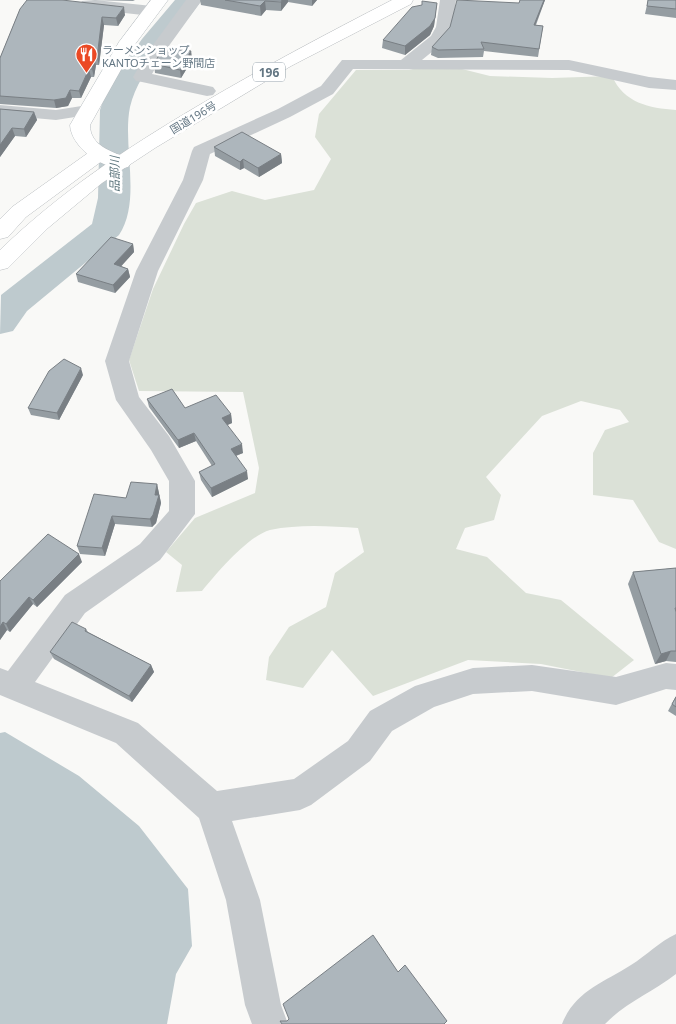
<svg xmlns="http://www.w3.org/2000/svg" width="676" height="1024" font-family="'Noto Sans','Noto Sans JP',sans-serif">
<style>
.green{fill:#dbe1d7}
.water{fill:#becace}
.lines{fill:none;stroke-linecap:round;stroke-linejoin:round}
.river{fill:#becace;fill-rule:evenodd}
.secondary-casing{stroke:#b7bdc1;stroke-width:1}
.highway-casing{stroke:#b9bdc0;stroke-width:1}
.street{fill:#c7cbce;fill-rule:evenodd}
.secondary{fill:#fff;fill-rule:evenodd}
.highway{fill:#fff;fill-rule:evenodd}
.wall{fill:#959da2}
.shaded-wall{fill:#797f84}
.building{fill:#adb6bc;stroke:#797f84}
.labels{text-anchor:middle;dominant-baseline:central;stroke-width:5;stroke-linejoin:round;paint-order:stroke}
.far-poi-label{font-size:11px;fill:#637683;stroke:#fff;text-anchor:start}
.far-street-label{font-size:11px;fill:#637683;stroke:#fff}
.shield{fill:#fff;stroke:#929fa8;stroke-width:1}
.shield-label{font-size:12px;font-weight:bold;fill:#637683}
.far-water-label{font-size:12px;font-style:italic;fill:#5e767d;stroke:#fff}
</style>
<rect width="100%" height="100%" fill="#f9f9f7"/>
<!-- green -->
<path class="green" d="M438 63 490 76 552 78 612 76C624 103 649 108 676 110V549L659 542 633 500 593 495V453L605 430 629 422 620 410 581 401 542 416 486 477 501 495 494 520 465 528 456 549 487 557 526 593 561 600 634 660 611 678 541 664 468 660 373 696 332 650 303 688 266 680 269 657 289 627 326 607 335 573 364 552 358 528C330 526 298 524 270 530 248 536 217 573 202 591L176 592 182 565 166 552 195 518 255 493 259 468 243 392 139 391 129 360 153 289 184 224 196 203 232 191 265 200 314 190 331 159 315 137 319 114 356 70H409Z"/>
<!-- water -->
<polygon class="water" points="5,732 79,776 139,826 188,889 192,946 176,974 167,1024 0,1024 0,733"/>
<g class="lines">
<!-- river -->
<path class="river" d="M175 0H202C178 34 140 66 130 107 122 146 142 200 119 235L27 311 13 331 0 334 1 295 92 224 98 198 100 110 107 89 142 39Z"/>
<defs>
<path id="secondary" d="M151 0H168L136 43 90 125C90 146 112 151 128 159L131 163 128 167C106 173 71 148 70 125L119 42Z"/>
<g id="highway">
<path d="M392 0H413L411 4 291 66 155 148 102 183 48 228 8 268 0 270V250C59 193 125 149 196 107 260 69 326 34 392 0Z"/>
<polygon points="95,151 102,153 105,157 102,161 26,217 8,237 0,239 0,219 12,207 88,153"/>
</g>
</defs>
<!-- secondary casing -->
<use href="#secondary" class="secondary-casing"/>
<!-- highway casing -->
<use href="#highway" class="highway-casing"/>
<!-- street -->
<g class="street">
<polygon points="95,0 152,6 160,11 152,16 88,9 80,4 82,1"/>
<polygon points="186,0 202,0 163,54 152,74 213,87 216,91 213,95 207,96 142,82 136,81 133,77 147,53"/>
<path d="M440 0H456C451 35 450 38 422 60H569L649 77 676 80V90L649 88 569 70 353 69 333 94 290 117 210 154 203 180 158 271 129 361 139 397 169 436 195 481V514L160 560 85 613 35 682 138 723 217 791 294 779 348 741 370 711 415 686 473 668 532 665 616 677 666 663 676 664V690L666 689 616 705 532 691 473 694 434 707 392 731 370 761 311 805 300 810 232 821 260 900 281 1005 288 1024H252L245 1005 226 900 199 818 116 743 0 695V668L8 671 65 595 140 544 169 511V481L151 450 116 400 105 361 136 271 183 180 192 151 194 147 278 109 321 86 342 60H401L431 36 436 27Z"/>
<polygon points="0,105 56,110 88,105 94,106 97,110 94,114 56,120 0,115"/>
<path d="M676 934V974C653 992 625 1003 605 1024H562C575 991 603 983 631 965 647 955 659 942 676 934Z"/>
</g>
<!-- secondary -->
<use href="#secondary" class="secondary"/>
<!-- highway -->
<use href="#highway" class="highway"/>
</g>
<!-- wall -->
<g class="wall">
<polygon points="91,0 135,0 133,1"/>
<polygon points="200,0 317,0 312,6 288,2 281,11 266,10 261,16 201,5"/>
<polygon points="520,0 545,0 536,25 543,26 538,57 484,51 483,57 438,58 431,55 432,47 519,3"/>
<polygon points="648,0 676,0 676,18 645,14"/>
<polygon points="20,9 125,15 118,26 104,25 99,65 96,65 94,77 91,77 81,98 72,98 68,106 56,108 0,104 0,58"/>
<polygon points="436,11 434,26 430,35 405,55 382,48 383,40"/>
<polygon points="191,51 192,60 181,78 155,73 154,64"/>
<polygon points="0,109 34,112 37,120 26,137 15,136 0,157"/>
<polygon points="214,147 281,154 282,163 259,177 244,168 240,170 215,156"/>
<polygon points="133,244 134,252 121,266 128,269 130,277 115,293 78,282 76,274"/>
<polygon points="83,375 59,420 31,415 28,408"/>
<polygon points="147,399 185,408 231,414 232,423 227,425 243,453 236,456 248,479 212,497 201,480 199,472 212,466 196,441 179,448 149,407"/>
<polygon points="157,484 161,503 156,523 152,527 115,524 105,556 80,554 77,546 126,498"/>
<polygon points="82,562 37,607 33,604 10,632 7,630 0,640 0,581"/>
<polygon points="676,568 676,662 666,661 655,664 628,584 633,572"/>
<polygon points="86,629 88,632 151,665 154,672 132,702 54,659 50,652"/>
<polygon points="676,696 676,716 668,711"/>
</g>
<!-- shaded-wall -->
<g class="shaded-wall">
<polygon points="282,0 288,0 288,2 281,11 281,2"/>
<polygon points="312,0 317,0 312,6"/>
<polygon points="544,0 545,0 532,33 534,25"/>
<polygon points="265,1 266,10 261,16 260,6"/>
<polygon points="437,3 434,26 430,35 405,55 405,46"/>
<polygon points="124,7 125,15 118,26 116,18"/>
<polygon points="102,17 104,25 99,65 97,58"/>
<polygon points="191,51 192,60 181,78 180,70"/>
<polygon points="94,58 96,65 94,77 92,69"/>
<polygon points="89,69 91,77 81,98 79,91"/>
<polygon points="70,90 72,98 68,106 56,108 54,100"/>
<polygon points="34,112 37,120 26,137 24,129"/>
<polygon points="12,128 15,136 0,157 0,145"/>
<polygon points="281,154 282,163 259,177 258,168"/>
<polygon points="243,159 244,168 240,170 240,162"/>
<polygon points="133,244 134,252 116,272 114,264"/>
<polygon points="128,269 130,277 115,293 113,285"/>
<polygon points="81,368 83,375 59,420 57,413"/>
<polygon points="231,414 232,423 223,427 222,418"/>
<polygon points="194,433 196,441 179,448 178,440"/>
<polygon points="242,444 243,453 232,457 231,449"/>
<polygon points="247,471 248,479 212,497 211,488"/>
<polygon points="157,484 161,503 156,523 152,527 150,519 155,495"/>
<polygon points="112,516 115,524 105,556 102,548"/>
<polygon points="79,554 82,562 37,607 33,600"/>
<polygon points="29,597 33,604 10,632 6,624"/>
<polygon points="3,622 7,630 0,640 0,627"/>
<polygon points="671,651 666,661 655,664 661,654"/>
<polygon points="151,665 154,672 132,702 129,696"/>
</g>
<!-- building -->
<g class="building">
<polygon points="27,0 62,0 124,7 116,18 102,17 97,58 94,58 92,69 89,69 79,91 70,90 66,98 54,100 0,96 0,58 20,9"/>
<polygon points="225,0 282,0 281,2 265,1 260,6"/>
<polygon points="457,0 519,3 520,0 544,0 534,25 543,26 539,49 481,42 484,49 438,50 432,47 450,27"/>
<polygon points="648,0 676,0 676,9 647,6"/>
<polygon points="422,1 437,3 435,18 430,26 405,46 383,40 412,7 422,5"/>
<polygon points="163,48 191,51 180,70 154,64"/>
<polygon points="0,109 34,112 24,129 12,128 0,145"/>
<polygon points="242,132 281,154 258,168 243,159 240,162 214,147"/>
<polygon points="111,237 133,244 114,264 128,269 113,285 76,274"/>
<polygon points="64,359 81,368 57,413 28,408 49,371"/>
<polygon points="172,389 185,408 216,395 231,414 222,418 242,444 231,449 247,471 211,488 199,472 215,464 194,433 178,440 147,399"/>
<polygon points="131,482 157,484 155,495 159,495 153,515 150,519 112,516 102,548 77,546 94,494 126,498"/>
<polygon points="48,534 79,554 33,600 29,597 6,624 3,622 0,627 0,581"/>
<polygon points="676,568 676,608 675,608 676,612 676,651 671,651 661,654 633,572"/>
<polygon points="72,622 86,629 85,631 151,665 129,696 50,652"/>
<polygon points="676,697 676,707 672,704"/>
<polygon points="373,935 398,972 405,965 447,1021 444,1024 282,1024 280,1021 287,1021 289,1019 283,1004"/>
</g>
<!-- icons -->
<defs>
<symbol id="restaurant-pin" viewBox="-11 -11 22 30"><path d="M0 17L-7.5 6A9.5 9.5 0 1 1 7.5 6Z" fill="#eb4924" stroke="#fff"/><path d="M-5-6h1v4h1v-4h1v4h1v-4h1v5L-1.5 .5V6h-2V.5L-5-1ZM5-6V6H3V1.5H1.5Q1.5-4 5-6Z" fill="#fff"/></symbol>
</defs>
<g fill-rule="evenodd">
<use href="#restaurant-pin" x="74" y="42" width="25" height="34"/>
</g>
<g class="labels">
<!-- far-poi labels -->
<g class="far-poi-label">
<text x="102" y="49">ラーメンショップ<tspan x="102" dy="13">KANTOチェーン野間店</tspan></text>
</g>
<!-- far-street labels -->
<g class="far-street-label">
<text transform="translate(193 117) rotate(-31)">国道196号</text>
</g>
<!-- shield labels -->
<rect class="shield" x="253" y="62.5" width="32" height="19" rx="4"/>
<g class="shield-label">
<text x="269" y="72">196</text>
</g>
<!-- far-water labels -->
<g class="far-water-label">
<text transform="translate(114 174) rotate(-90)">品部川</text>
</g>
</g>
</svg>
